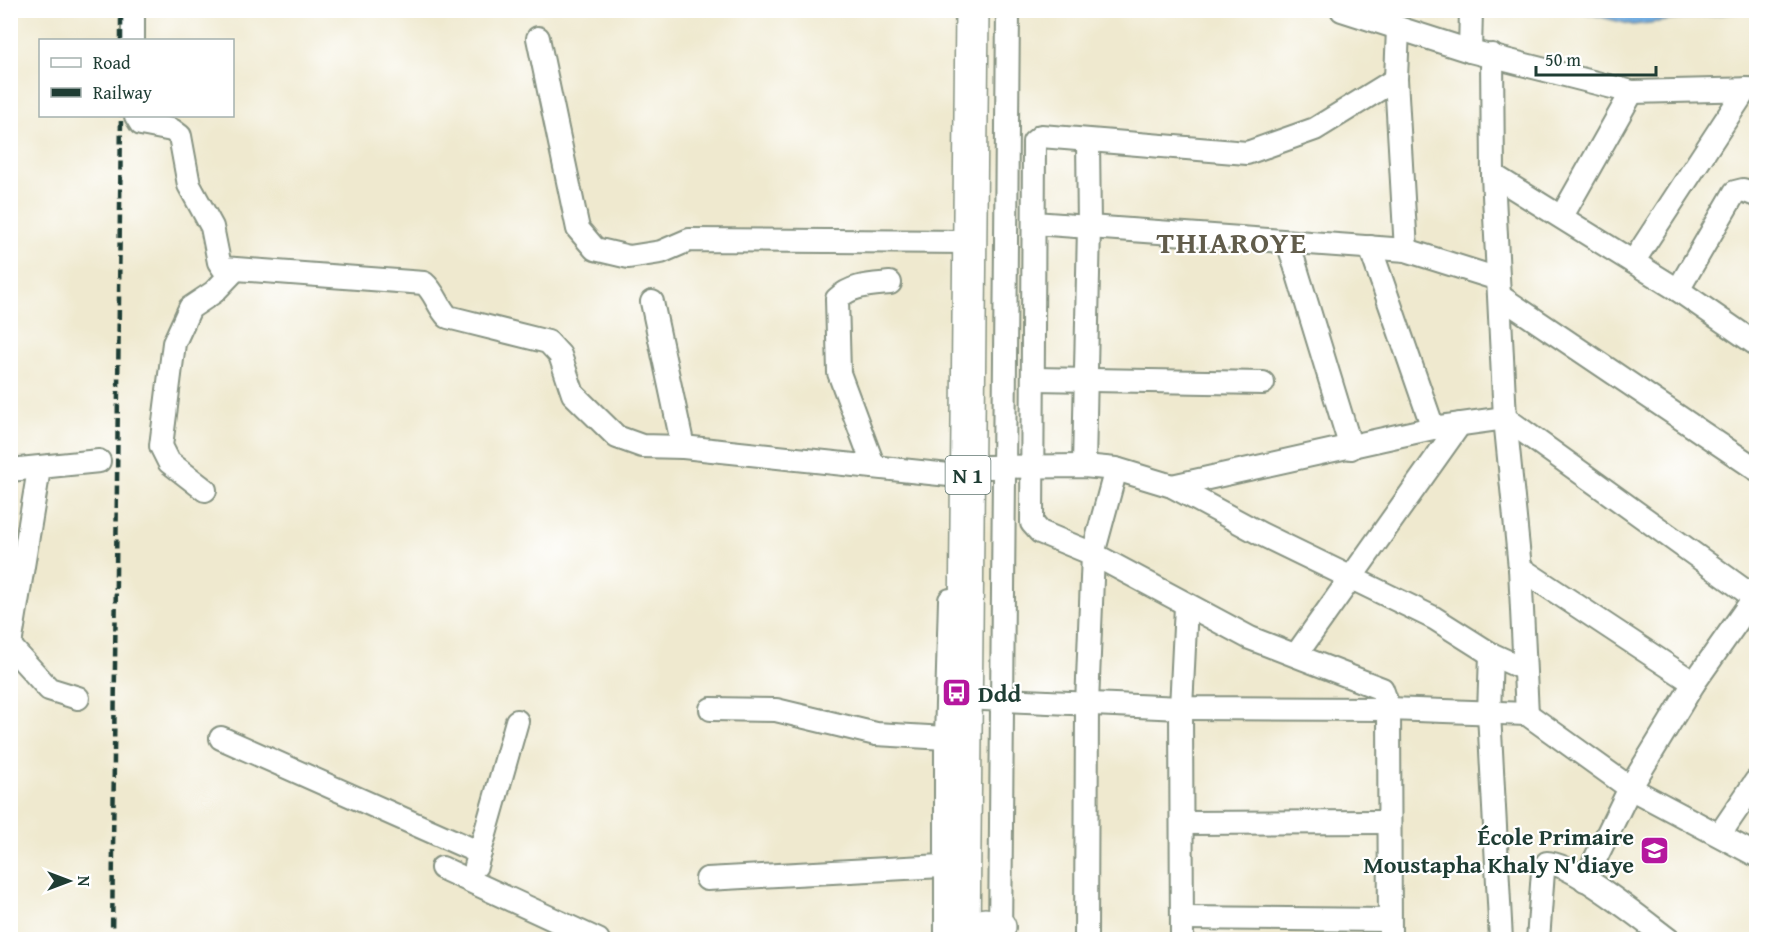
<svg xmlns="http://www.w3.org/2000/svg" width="1767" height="950" font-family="'Gentium Book Plus',serif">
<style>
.water{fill:#71ace1;stroke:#48748a;stroke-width:1.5}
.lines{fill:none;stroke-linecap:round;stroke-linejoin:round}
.minor-casing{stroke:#879382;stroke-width:26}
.highway-casing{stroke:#879382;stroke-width:36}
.minor{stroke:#fff;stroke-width:22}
.highway{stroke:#fff;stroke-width:33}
.rail{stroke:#1f3d34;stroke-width:4.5;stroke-dasharray:9 4.5;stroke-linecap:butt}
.labels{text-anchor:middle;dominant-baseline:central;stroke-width:4.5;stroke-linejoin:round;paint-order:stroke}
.shield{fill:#fff;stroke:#627771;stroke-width:1.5}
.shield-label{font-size:22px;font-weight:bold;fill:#1f3d34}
.poi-label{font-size:24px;font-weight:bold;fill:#1f3d34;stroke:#fff;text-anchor:start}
.district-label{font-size:30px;font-weight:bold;letter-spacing:1.5px;fill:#615c4b;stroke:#fff}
</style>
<rect width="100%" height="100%" fill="#fff"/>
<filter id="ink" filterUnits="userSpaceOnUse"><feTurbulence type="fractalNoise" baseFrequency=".0167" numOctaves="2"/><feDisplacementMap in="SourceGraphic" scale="12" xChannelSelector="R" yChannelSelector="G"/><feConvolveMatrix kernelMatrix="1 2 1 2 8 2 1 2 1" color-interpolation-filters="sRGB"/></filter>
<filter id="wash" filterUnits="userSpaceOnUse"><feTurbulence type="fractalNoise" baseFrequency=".008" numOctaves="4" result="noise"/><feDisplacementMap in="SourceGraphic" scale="24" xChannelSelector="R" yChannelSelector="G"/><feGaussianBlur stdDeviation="1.35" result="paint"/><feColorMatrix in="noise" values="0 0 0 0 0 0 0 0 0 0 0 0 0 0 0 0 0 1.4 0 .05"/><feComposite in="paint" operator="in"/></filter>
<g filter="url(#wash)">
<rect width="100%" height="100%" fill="#efe9cf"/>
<!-- water -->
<polygon class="water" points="1756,10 1633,25 1577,11 1577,10"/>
</g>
<g filter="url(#ink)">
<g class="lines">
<defs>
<g id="minor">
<polyline points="133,10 133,40"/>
<polyline points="1342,10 1470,51 1632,92 1756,89"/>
<polyline points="1398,28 1396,79 1406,250"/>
<polyline points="538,38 578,229 595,249 629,257 661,252 689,240 971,242"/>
<polyline points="1470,51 1471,10"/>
<polyline points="1492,55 1493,175 1505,418 1520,568 1527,714"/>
<path d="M136 116 141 124 172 130 180 136 189 185 212 227 219 262 223 268 424 283C435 292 438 307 448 317L548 342 560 355 573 394 617 437 642 446 683 447 968 477"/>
<polyline points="1493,175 1678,290 1756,344"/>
<polyline points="1562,216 1632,92"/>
<polyline points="1034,223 1406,250 1498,279"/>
<polyline points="1288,242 1351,448"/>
<polyline points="1370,247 1433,428"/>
<polyline points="1633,262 1746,89"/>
<polyline points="1678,290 1735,192 1743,190 1756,195"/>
<polyline points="1501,297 1756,469"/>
<polyline points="652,302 683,447"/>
<polyline points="1034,379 1263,383"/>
<polyline points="1084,466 1089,226 1088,141"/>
<path d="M874 467 839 373 837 299C852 285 870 285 890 283"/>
<polyline points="986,467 1084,466 1116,469 1172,486 1261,534 1434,618 1491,654 1524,669"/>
<polyline points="10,470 99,461"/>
<polyline points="1172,486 1433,428 1505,418 1755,598"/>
<polyline points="205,490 169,462 161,446 174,343 190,308 214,292 235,270"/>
<polyline points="1520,568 1694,683"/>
<polyline points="10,645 39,469"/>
<polyline points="10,646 49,689 78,698"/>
<polyline points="1491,654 1489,713 1501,940"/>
<polyline points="1296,655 1460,424"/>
<polyline points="984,699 1181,708 1389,709 1527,714 1630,788 1756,855"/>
<polyline points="711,709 776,710 876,734 946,738"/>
<polyline points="221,738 480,853"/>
<polyline points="1183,823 1389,822"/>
<polyline points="1720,834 1756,781"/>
<polyline points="476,866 517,721"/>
<polyline points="442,868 598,940"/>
<polyline points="707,879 960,865"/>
<polyline points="1585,880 1630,788 1694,683 1756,595"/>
<polyline points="1183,918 1389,920"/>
<polyline points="946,940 946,738 950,600"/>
<polyline points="1000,940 1008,10"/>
<polyline points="1086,940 1087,704 1093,554 1116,469"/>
<polyline points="1182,940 1181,708 1186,606"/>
<polyline points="1390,940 1389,709 1382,689 1250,638 1093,554 1040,532 1032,523 1034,142 1041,136 1247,153 1315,129 1396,79"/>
<path d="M1538 940 1543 871 1547 863C1573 863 1645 922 1669 940"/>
</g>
<g id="highway">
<polyline points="985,925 999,927"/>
<polyline points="963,940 972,10"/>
</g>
</defs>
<!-- minor casing -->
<use href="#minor" class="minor-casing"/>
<!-- highway casing -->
<use href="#highway" class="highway-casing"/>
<!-- minor -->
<use href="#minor" class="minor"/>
<!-- highway -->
<use href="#highway" class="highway"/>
<!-- rail -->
<g class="rail">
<polyline points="121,40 121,10"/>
<polyline points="112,940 121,116"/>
</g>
</g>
</g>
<!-- icons -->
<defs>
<symbol id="bus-square" viewBox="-11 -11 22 22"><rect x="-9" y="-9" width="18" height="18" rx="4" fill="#b5179e" stroke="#fff"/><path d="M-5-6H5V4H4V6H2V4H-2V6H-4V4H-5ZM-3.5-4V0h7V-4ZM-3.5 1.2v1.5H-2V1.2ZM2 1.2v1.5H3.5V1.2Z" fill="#fff"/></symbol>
<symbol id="school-square" viewBox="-11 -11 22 22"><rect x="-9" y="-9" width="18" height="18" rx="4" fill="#b5179e" stroke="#fff"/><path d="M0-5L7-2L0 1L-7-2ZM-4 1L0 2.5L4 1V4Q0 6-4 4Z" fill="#fff"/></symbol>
</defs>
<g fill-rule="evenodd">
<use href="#bus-square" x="940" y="676" width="33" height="33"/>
<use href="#school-square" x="1638" y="834" width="33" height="33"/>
</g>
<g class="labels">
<!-- shield labels -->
<rect class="shield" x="945.5" y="456" width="45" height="38" rx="4.5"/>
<g class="shield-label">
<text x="968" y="475">N 1</text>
</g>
<!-- poi labels -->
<g class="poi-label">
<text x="978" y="693">Ddd</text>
<text x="1634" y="836" text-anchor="end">École Primaire<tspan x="1634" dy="28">Moustapha Khaly N'diaye</tspan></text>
</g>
<!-- district labels -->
<g class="district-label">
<text x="1232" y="242">THIAROYE</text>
</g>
</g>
<!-- margin -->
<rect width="1767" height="950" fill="none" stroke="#fff" stroke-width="36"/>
<!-- legend -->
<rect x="39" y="39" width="195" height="78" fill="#ffffff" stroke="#a5b1ae" stroke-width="1.5"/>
<rect x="51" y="58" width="30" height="9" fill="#ffffff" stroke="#a5b1ae" stroke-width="1.5"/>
<text x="93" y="69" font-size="18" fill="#1f3d34">Road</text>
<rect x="51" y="88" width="30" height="9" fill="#1f3d34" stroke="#a5b1ae" stroke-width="1.5"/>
<text x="93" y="99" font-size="18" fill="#1f3d34">Railway</text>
<!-- north arrow -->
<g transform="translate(69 881) rotate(90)" stroke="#ffffff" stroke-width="4.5" paint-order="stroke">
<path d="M0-4.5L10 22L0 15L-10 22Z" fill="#1f3d34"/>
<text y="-9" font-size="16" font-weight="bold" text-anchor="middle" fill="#1f3d34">N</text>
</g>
<!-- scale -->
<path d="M1536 66v9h120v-9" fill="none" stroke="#1f3d34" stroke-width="3"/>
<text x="1545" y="66" font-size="18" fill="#1f3d34" stroke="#ffffff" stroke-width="4.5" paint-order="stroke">50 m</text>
</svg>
